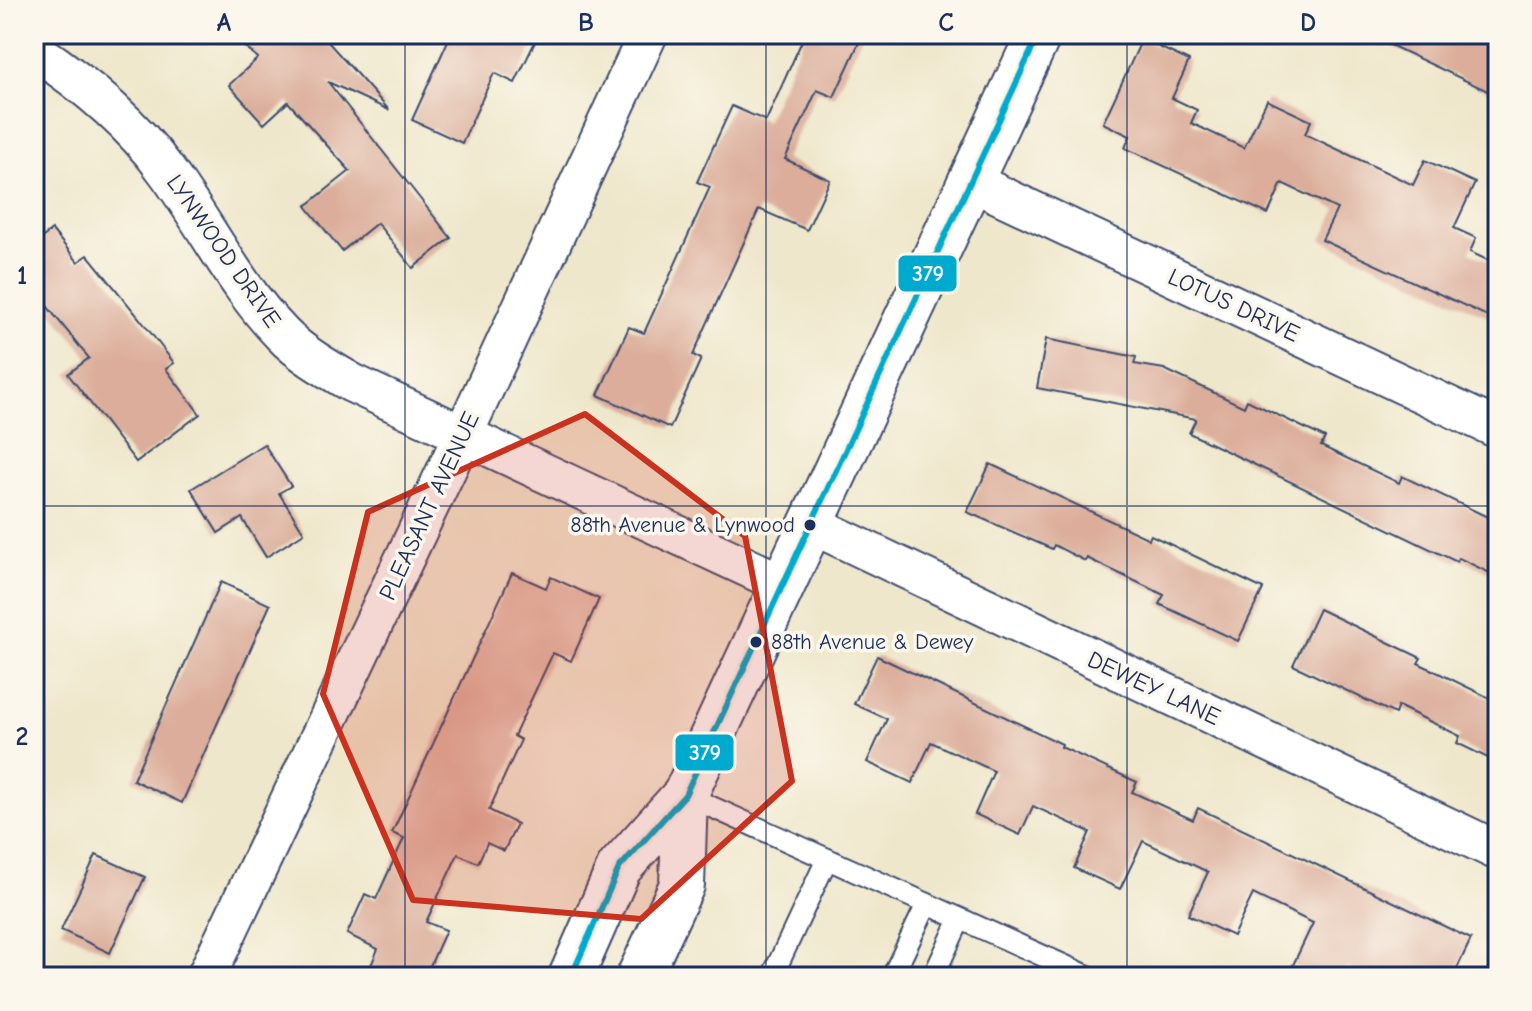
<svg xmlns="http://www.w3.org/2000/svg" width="1532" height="1011" font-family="'Comic Neue',sans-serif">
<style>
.building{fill:#dbad9a}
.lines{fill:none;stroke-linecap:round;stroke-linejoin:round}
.service-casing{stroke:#3b4b6e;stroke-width:24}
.minor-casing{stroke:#3b4b6e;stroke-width:42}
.tertiary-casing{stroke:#3b4b6e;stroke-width:48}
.service{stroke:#fff;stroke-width:20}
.minor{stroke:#fff;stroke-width:38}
.tertiary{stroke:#fff;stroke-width:44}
.bus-1-casing{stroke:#fbf7ec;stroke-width:12}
.bus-1{stroke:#00a9ce;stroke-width:6}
.marked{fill:#c8321e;fill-opacity:0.2;stroke:#c8321e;stroke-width:6;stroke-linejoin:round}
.grid{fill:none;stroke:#1b2f5e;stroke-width:2;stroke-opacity:0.55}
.bus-dot{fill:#1b2f5e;stroke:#fbf7ec;stroke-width:3}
.labels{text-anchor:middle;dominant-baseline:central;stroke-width:7;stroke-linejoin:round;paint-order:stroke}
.bus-label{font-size:22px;fill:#1b2f5e;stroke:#fbf7ec;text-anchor:end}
.street-label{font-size:24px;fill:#1b2f5e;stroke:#fbf7ec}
.line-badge{stroke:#fbf7ec;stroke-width:3}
.badge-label{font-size:22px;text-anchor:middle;font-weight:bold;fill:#fff}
.neatline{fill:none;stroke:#1b2f5e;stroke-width:3}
.grid-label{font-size:26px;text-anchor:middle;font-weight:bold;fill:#1b2f5e}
</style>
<rect width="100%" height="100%" fill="#fbf7ec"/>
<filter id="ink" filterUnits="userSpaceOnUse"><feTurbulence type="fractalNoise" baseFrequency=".0125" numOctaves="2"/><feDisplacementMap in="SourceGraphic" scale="16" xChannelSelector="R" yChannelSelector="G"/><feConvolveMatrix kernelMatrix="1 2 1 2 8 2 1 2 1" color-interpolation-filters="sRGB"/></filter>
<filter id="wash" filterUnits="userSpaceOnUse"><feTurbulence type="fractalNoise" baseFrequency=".006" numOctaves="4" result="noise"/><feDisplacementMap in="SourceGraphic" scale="32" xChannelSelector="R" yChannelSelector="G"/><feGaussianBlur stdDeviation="1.8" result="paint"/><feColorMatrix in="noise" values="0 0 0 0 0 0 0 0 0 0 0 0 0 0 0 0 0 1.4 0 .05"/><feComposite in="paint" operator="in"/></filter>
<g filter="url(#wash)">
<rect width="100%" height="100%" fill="#efe7cb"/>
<g id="blocks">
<!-- building -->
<g class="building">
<polygon points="223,34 321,34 389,110 328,82 451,238 413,268 377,223 342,251 306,206 350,171 288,102 264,124 229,85 258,58 240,42"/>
<polygon points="451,34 518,34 535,42 515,83 494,73 462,143 412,120"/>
<polygon points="805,34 863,34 834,97 817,90 785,159 830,180 807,230 759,209 693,355 701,359 670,428 598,395 629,327 644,333 710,187 697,182 732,106 766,121"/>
<polygon points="1367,34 1484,34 1498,41 1498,96"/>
<polygon points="1142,39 1189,61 1172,98 1197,110 1191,123 1244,148 1267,100 1311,121 1305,134 1413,185 1425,160 1475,183 1454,228 1476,238 1470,252 1498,265 1498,321 1322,240 1337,209 1282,183 1268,214 1125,148 1130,136 1103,123"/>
<polygon points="52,230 78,262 88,255 140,319 174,363 166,369 200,414 136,462 68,374 89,358 34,290 34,244"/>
<polygon points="1046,339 1136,357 1134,364 1164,369 1244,407 1247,400 1325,438 1321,446 1399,483 1402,476 1498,522 1498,577 1459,558 1457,562 1189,433 1196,419 1037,388"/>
<polygon points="264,444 291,486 279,493 304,533 266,557 242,518 218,533 191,489"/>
<polygon points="990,464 1149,539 1151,535 1263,589 1238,641 1159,604 1164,595 1087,558 1085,561 1054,545 1052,549 967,512"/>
<polygon points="512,573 546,588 551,577 599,599 571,661 553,653 514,736 521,740 489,810 517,824 504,851 487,843 478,863 458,854 426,922 446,930 425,977 366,977 378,949 347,934 365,894 376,899 404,838 392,833"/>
<polygon points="221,582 270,605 182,803 133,780"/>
<polygon points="1319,609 1421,658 1418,663 1498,702 1498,763 1457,743 1460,736 1398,706 1395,714 1293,665"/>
<polygon points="877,656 1062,744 1061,747 1137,782 1132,792 1193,820 1198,808 1471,939 1453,977 1367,977 1347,968 1342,977 1318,977 1293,965 1313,923 1253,894 1233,936 1188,915 1208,872 1143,841 1120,889 1074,868 1090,832 1033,806 1020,835 975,814 994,771 931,742 912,783 867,762 887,719 854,704"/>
<polygon points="96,855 145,877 110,953 61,930"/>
</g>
</g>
</g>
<g filter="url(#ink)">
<use href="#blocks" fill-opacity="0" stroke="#3b4b6e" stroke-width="2"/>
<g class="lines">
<defs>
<g id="service">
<polyline points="685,795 1090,977"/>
<polyline points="772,977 827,859"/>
<polyline points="892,977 927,904"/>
<polyline points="933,977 960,919"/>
</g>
<g id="minor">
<path d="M34 50C82 82 131 122 165 169 205 222 235 286 282 334 301 354 328 369 352 383L783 584"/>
<polyline points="970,181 1498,429"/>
<polyline points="811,524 1498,851"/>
<polyline points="206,977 463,435 648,34"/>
</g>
<g id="tertiary">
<polyline points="571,977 619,868 685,795 1039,34"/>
<polyline points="639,977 682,885 685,795"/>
</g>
</defs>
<!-- service casing -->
<use href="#service" class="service-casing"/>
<!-- minor casing -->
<use href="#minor" class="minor-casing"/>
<!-- tertiary casing -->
<use href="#tertiary" class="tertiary-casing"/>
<!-- service -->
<use href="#service" class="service"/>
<!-- minor -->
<use href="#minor" class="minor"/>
<!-- tertiary -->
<use href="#tertiary" class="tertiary"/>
<defs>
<polyline id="bus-1" points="571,977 619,868 685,795 1039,34"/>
</defs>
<!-- bus-1 casing -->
<use href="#bus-1" class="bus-1-casing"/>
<!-- bus-1 -->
<use href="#bus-1" class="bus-1"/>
</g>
</g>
<!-- marked area -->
<path class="marked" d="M585 414 745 536 792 781 641 919 413 900 323 694 368 512Z"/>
<!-- grid -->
<path class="grid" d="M405 34V977M766 34V977M1127 34V977M34 506H1498"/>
<!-- markers -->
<g class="bus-dot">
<circle cx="810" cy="525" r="7"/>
<circle cx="756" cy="642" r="7"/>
</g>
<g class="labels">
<!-- bus labels -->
<g class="bus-label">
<text x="795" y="525">88th Avenue &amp; Lynwood</text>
<text x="771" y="642" text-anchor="start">88th Avenue &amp; Dewey</text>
</g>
<!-- street labels -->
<g class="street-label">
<text transform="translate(224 251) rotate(55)">LYNWOOD DRIVE</text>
<text transform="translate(1234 305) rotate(25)">LOTUS DRIVE</text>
<text transform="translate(429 506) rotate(-65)">PLEASANT AVENUE</text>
<text transform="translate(1154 688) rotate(25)">DEWEY LANE</text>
</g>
</g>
<g class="line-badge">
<rect x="897" y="254" width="61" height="39" rx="8" fill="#00a9ce"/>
<rect x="674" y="733" width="61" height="39" rx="8" fill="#00a9ce"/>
</g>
<g class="badge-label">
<text x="928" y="281">379</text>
<text x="705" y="760">379</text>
</g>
<!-- margin -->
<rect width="1532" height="1011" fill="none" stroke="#fbf7ec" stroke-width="88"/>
<rect x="44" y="44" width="1444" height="923" class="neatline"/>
<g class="grid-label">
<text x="224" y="31">A</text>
<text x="586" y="31">B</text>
<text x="946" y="31">C</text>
<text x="1308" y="31">D</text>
<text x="22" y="284">1</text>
<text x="22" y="745">2</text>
</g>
</svg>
